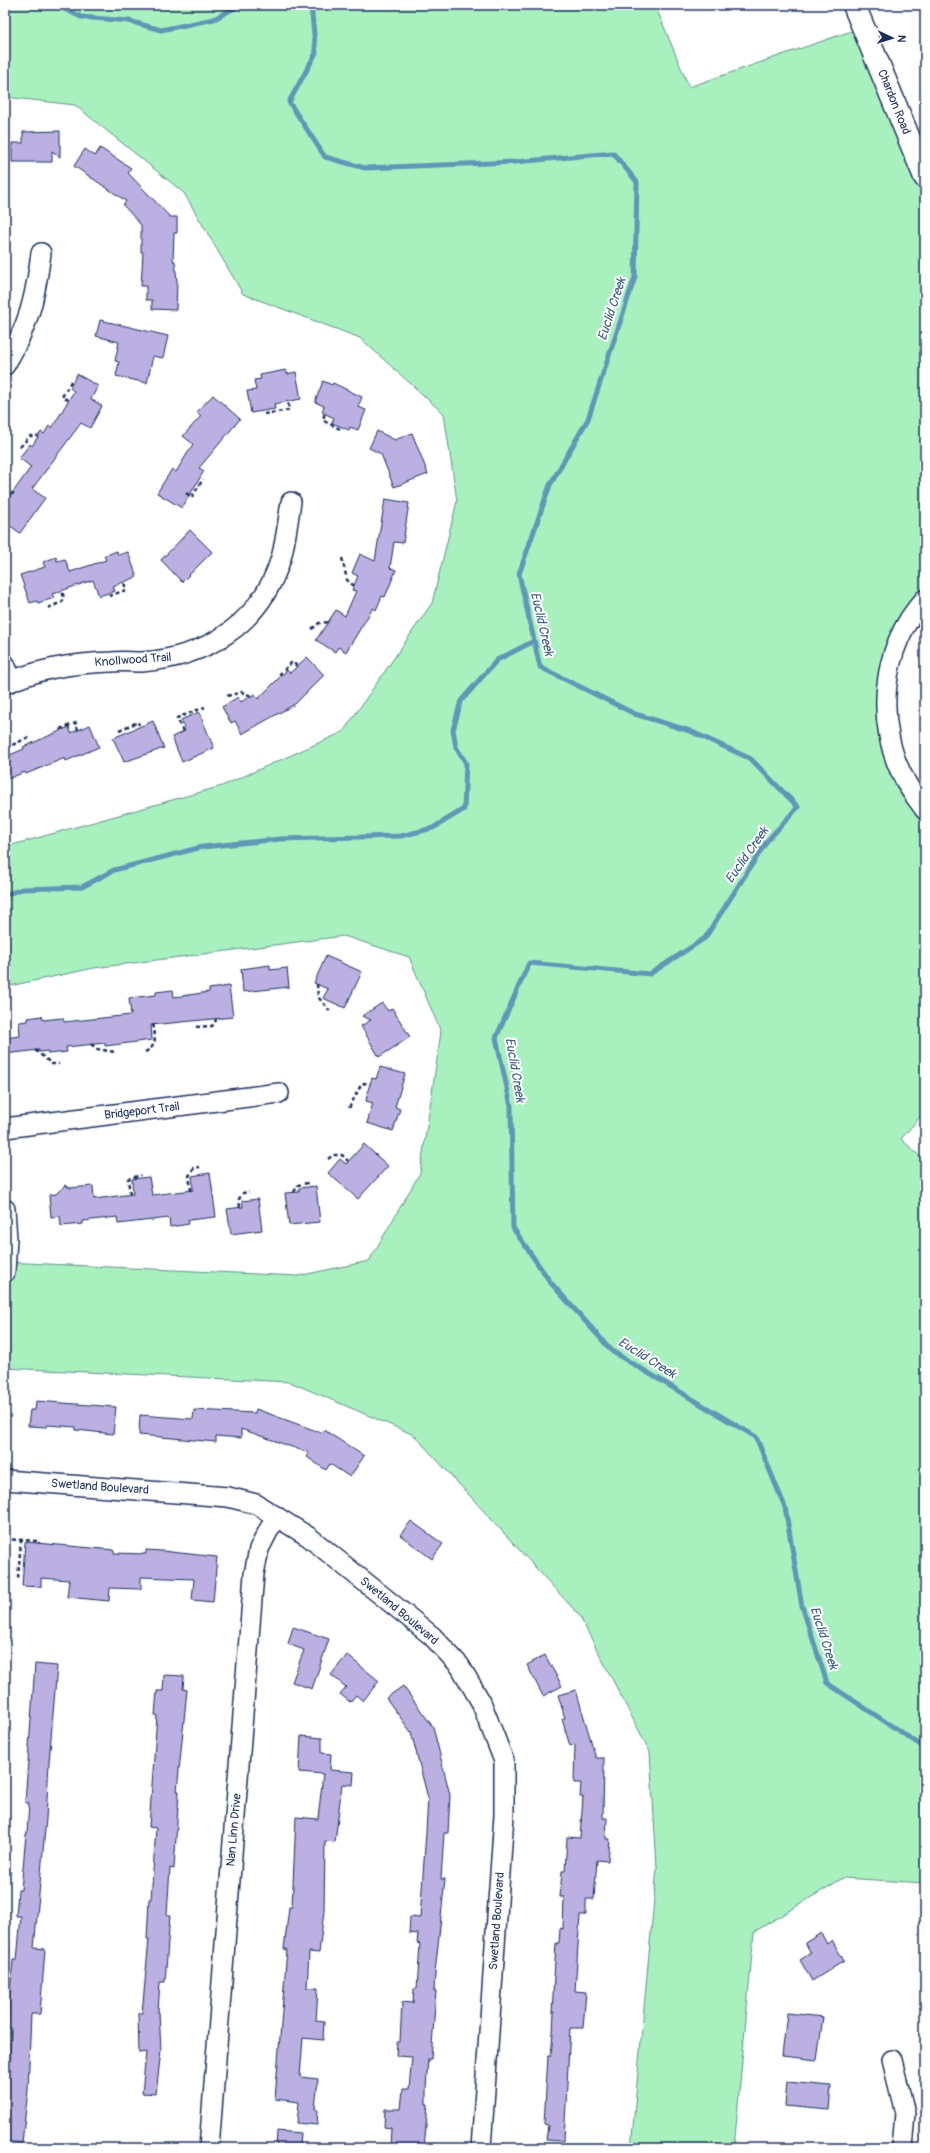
<svg xmlns="http://www.w3.org/2000/svg" width="930" height="2153" font-family="Pangolin,sans-serif">
<style>
.green{fill:#a8f1bf;stroke:#62908e}
.lines{fill:none;stroke-linecap:round;stroke-linejoin:round}
.stream{stroke:#6196b6;stroke-width:5}
.building{fill:#bbb0e1;stroke:#1b2f5e}
.minor-casing{stroke:#1b2f5e;stroke-width:22}
.primary-casing{stroke:#1b2f5e;stroke-width:25}
.path{stroke:#1b2f5e;stroke-width:2.5;stroke-dasharray:4 3;stroke-linecap:butt}
.minor{stroke:#fff;stroke-width:19}
.primary{stroke:#fff;stroke-width:22}
.labels{text-anchor:middle;dominant-baseline:central;stroke-width:4;stroke-linejoin:round;paint-order:stroke}
.street-label{font-size:12px;fill:#1b2f5e;stroke:#fff}
.water-label{font-size:13px;font-style:italic;fill:#385a82;stroke:#fff}
</style>
<rect width="100%" height="100%" fill="#fff"/>
<filter id="ink" filterUnits="userSpaceOnUse"><feTurbulence type="fractalNoise" baseFrequency=".025" numOctaves="2"/><feDisplacementMap in="SourceGraphic" scale="8" xChannelSelector="R" yChannelSelector="G"/><feConvolveMatrix kernelMatrix="1 2 1 2 8 2 1 2 1" color-interpolation-filters="sRGB"/></filter>
<g filter="url(#ink)">
<!-- green -->
<polygon class="green" points="5,5 655,5 689,87 863,27 925,177 925,599 907,623 886,711 925,810 925,1111 901,1139 925,1161 925,1883 843,1878 754,1932 734,2148 631,2148 657,1867 650,1752 579,1615 414,1435 290,1382 5,1368 5,1262 298,1276 369,1261 420,1173 441,1032 409,957 344,936 94,968 5,987 5,847 222,786 343,732 432,603 457,501 444,414 360,338 243,294 184,193 75,105 5,97"/>
<g class="lines">
<!-- stream -->
<g class="stream">
<polyline points="56,5 81,17 129,21 161,30 214,19 240,5"/>
<polyline points="311,5 316,53 289,102 325,157 365,168 515,162 613,153 637,182 635,277 588,419 550,485 519,574 540,667 635,714 690,731 751,759 798,807 767,841 705,938 650,974 529,963 496,1038 511,1106 513,1228 551,1283 613,1352 756,1437 785,1507 802,1606 827,1683 925,1748"/>
<polyline points="5,895 22,889 82,887 114,870 202,847 280,839 401,836 433,828 464,809 466,763 456,747 453,730 461,701 497,660 534,641"/>
</g>
</g>
<!-- building -->
<g class="building">
<polygon points="60,131 60,157 52,151 52,162 12,162 12,143 23,143 23,132"/>
<polygon points="100,148 131,168 128,173 170,217 177,217 177,233 174,233 173,261 175,261 177,281 176,310 152,309 152,300 146,300 146,286 141,286 143,252 141,252 141,225 123,205 126,201 74,166 85,149 95,156"/>
<polygon points="100,320 168,336 163,358 153,356 147,383 116,376 119,362 115,361 119,342 96,336"/>
<polygon points="286,370 287,374 296,372 301,399 274,404 275,409 251,413 247,391 256,390 254,380 261,379 260,375"/>
<polygon points="77,374 98,386 91,399 102,406 90,428 81,423 32,489 45,498 20,533 5,522 5,490 11,495 31,467 19,458 30,444 32,446 41,432 44,434 49,426 52,428 74,391 70,388"/>
<polygon points="323,381 332,385 333,383 362,397 358,407 366,410 358,430 350,427 349,430 332,423 334,418 322,412 324,406 315,402"/>
<polygon points="213,395 240,419 199,468 204,471 182,508 157,493 172,469 176,472 193,444 183,436 201,416 197,412"/>
<polygon points="377,431 395,440 412,433 428,474 394,487 381,454 369,448"/>
<polygon points="385,499 409,503 403,543 394,542 390,568 396,570 385,597 382,596 376,610 373,608 346,652 338,647 335,652 316,640 336,610 345,616 356,591 352,590 358,576 352,573 360,554 375,561"/>
<polygon points="190,530 212,552 182,582 161,560"/>
<polygon points="117,551 118,555 128,552 137,577 113,586 115,591 99,596 93,580 52,594 54,598 38,603 37,601 30,603 20,575 45,567 43,562 56,557 57,561 65,559 70,572 106,560 104,556"/>
<polygon points="307,657 324,675 295,704 242,734 235,721 231,723 222,707 238,697 241,702 255,694 258,699 287,670 290,673"/>
<polygon points="199,712 214,748 182,762 172,737 185,731 181,720"/>
<polygon points="153,721 164,748 124,762 113,738"/>
<polygon points="90,725 99,747 66,761 65,758 26,774 25,772 5,780 5,757 24,749 23,747 28,745 69,727 71,733"/>
<polygon points="326,956 362,972 345,1008 323,998 328,989 314,983"/>
<polygon points="270,965 270,970 287,968 289,987 243,992 241,969"/>
<polygon points="229,986 233,1017 151,1025 152,1040 105,1046 105,1043 66,1047 67,1052 48,1054 48,1051 39,1052 39,1050 5,1054 5,1038 20,1036 19,1022 28,1021 28,1018 42,1016 43,1020 63,1018 64,1022 131,1015 129,998 156,995 156,992 173,990 174,997 209,992 209,989"/>
<polygon points="382,1003 388,1011 392,1008 410,1037 379,1057 361,1026 371,1020 362,1016"/>
<polygon points="380,1067 405,1074 395,1107 400,1109 393,1131 367,1123 373,1103 366,1101 368,1090 372,1078 376,1079"/>
<polygon points="364,1144 388,1166 358,1199 328,1173 340,1159 346,1164"/>
<polygon points="210,1173 216,1217 188,1220 189,1224 170,1227 169,1218 118,1224 117,1217 83,1221 83,1224 61,1226 60,1216 51,1217 49,1195 56,1194 65,1185 70,1188 93,1186 94,1199 133,1194 132,1179 149,1177 152,1195 193,1190 192,1176"/>
<polygon points="316,1186 320,1222 289,1225 285,1193 299,1192 299,1188"/>
<polygon points="258,1199 262,1230 231,1234 227,1209 243,1207 242,1201"/>
<polygon points="36,1401 116,1407 113,1434 76,1430 76,1427 47,1425 47,1427 28,1426 30,1410 35,1410"/>
<polygon points="256,1409 322,1433 324,1430 364,1456 350,1477 330,1464 326,1470 307,1457 309,1453 241,1429 241,1438 216,1436 216,1442 139,1435 140,1415 193,1419 194,1410 255,1413"/>
<polygon points="411,1521 443,1544 432,1559 400,1535"/>
<polygon points="25,1542 114,1550 114,1553 146,1554 146,1550 162,1551 217,1557 213,1602 192,1600 194,1579 141,1577 141,1589 110,1588 109,1601 67,1597 69,1580 41,1578 41,1587 22,1586"/>
<polygon points="293,1627 329,1639 312,1689 292,1682 304,1650 288,1644"/>
<polygon points="347,1655 379,1681 363,1701 356,1695 350,1702 340,1694 346,1687 331,1675"/>
<polygon points="545,1655 562,1686 543,1696 527,1665"/>
<polygon points="35,1664 57,1666 49,1762 46,1819 34,1948 45,1949 44,1963 40,2014 31,2014 28,2090 22,2143 5,2141 5,2073 8,2073 10,2059 11,2028 8,2028 9,2003 13,1960 17,1960 21,1916 16,1916 18,1890 21,1890 26,1834 27,1834 29,1803 25,1803"/>
<polygon points="164,1675 184,1676 183,1689 187,1690 177,1791 179,1791 174,1869 170,1868 167,1915 170,1915 165,1982 160,1982 158,2012 159,2012 161,2050 156,2094 142,2093 146,2052 139,2053 138,2013 142,2013 149,1939 147,1939 149,1899 151,1899 156,1828 149,1827 157,1715 155,1715 157,1691 163,1691"/>
<polygon points="403,1686 433,1727 450,1795 448,1833 444,1833 441,1879 445,1879 435,1973 434,1991 436,1991 431,2059 428,2059 426,2088 426,2104 428,2104 424,2148 390,2148 391,2128 384,2127 385,2109 401,2109 403,2089 409,2089 412,2057 396,2056 397,2042 400,2042 402,2002 413,2003 414,1989 417,1989 420,1944 417,1943 418,1934 409,1933 410,1917 420,1918 426,1832 428,1798 411,1732 386,1698"/>
<polygon points="576,1690 596,1758 604,1758 603,1818 607,1818 606,1839 610,1839 608,1861 597,1860 594,1899 586,1899 586,1915 580,1915 575,1991 586,1992 583,2028 570,2028 564,2141 546,2140 548,2125 544,2124 548,2056 551,2056 553,2033 554,2012 552,2012 556,1943 559,1943 560,1928 563,1929 564,1897 560,1897 562,1871 565,1871 567,1837 580,1838 583,1797 580,1797 581,1783 574,1783 575,1744 570,1746 562,1719 565,1718 558,1695"/>
<polygon points="301,1736 322,1738 322,1753 331,1754 330,1770 354,1772 353,1785 342,1784 335,1842 325,1841 324,1911 319,1953 309,1952 307,1988 318,1988 316,2021 324,2022 323,2040 303,2038 300,2077 318,2079 315,2109 318,2109 317,2125 297,2123 299,2102 275,2099 287,1949 284,1949 289,1907 292,1907 296,1817 318,1819 323,1774 299,1772"/>
<polygon points="821,1933 827,1944 832,1940 844,1961 812,1981 800,1960 811,1953 805,1943"/>
<polygon points="787,2013 823,2017 817,2060 782,2056"/>
<polygon points="787,2082 831,2086 829,2110 785,2106"/>
<polygon points="277,2131 301,2133 300,2148 276,2148"/>
</g>
<g class="lines">
<defs>
<g id="minor">
<path d="M5 365C29 325 35 299 41 253"/>
<path d="M925 599C880 646 874 727 906 782 911 792 919 801 925 810"/>
<polyline points="5,664 12,681"/>
<path d="M5 684C37 669 76 663 111 662 122 661 132 662 142 662 207 657 261 624 281 558 286 540 288 520 291 502"/>
<polyline points="5,1128 279,1093"/>
<polyline points="5,1209 7,1239 5,1272"/>
<polyline points="5,1480 228,1497 256,1504 309,1537 432,1636 460,1666 481,1702 504,1761 504,1815 481,2148"/>
<polyline points="892,2060 905,2113 902,2148"/>
<polyline points="209,2148 254,1574 259,1549 276,1516"/>
</g>
<polyline id="primary" points="854,5 925,177"/>
</defs>
<!-- minor casing -->
<use href="#minor" class="minor-casing"/>
<!-- primary casing -->
<use href="#primary" class="primary-casing"/>
<!-- path -->
<g class="path">
<polyline points="68,400 62,397 72,380"/>
<polyline points="264,414 289,410 288,401"/>
<polyline points="324,414 324,421 340,429"/>
<polyline points="20,447 30,436 39,436"/>
<polyline points="5,489 14,494"/>
<polyline points="186,493 192,497 203,479"/>
<polyline points="342,558 347,580 354,586"/>
<polyline points="109,596 126,590 124,582"/>
<polyline points="48,608 62,602 64,598 62,591"/>
<polyline points="312,629 319,623 329,622"/>
<polyline points="279,675 292,662 297,666"/>
<polyline points="227,696 242,692 251,696"/>
<polyline points="60,729 76,723 78,730"/>
<polyline points="119,730 138,722 139,725"/>
<polyline points="183,732 177,718 205,707"/>
<polyline points="6,748 27,738 31,740"/>
<polyline points="317,984 318,997 330,1011"/>
<polyline points="196,1027 212,1026 215,1023 216,1019"/>
<polyline points="91,1044 97,1049 115,1052"/>
<polyline points="35,1050 52,1064 59,1064"/>
<path d="M145 1052C158 1046 155 1036 153 1023"/>
<polyline points="349,1108 361,1085 364,1083 370,1084"/>
<polyline points="328,1159 333,1155 342,1155 348,1161"/>
<polyline points="191,1191 189,1176 194,1168 200,1167"/>
<polyline points="294,1192 298,1185 308,1183"/>
<polyline points="130,1194 128,1179 141,1175"/>
<polyline points="240,1207 239,1199 243,1193 249,1192"/>
<polyline points="5,1539 39,1541 39,1543"/>
<polyline points="18,1578 21,1540"/>
</g>
<!-- minor -->
<use href="#minor" class="minor"/>
<!-- primary -->
<use href="#primary" class="primary"/>
</g>
</g>
<g class="labels">
<!-- street labels -->
<g class="street-label">
<text transform="translate(894 102) rotate(68)">Chardon Road</text>
<text transform="translate(133 660) rotate(-4)">Knollwood Trail</text>
<text transform="translate(142 1111) rotate(-7)">Bridgeport Trail</text>
<text transform="translate(100 1487) rotate(4)">Swetland Boulevard</text>
<text transform="translate(399 1611) rotate(40)">Swetland Boulevard</text>
<text transform="translate(234 1830) rotate(-85)">Nan Linn Drive</text>
<text transform="translate(497 1921) rotate(-86)">Swetland Boulevard</text>
</g>
<!-- water labels -->
<g class="water-label">
<text transform="translate(612 309) rotate(-72)">Euclid Creek</text>
<text transform="translate(542 624) rotate(77)">Euclid Creek</text>
<text transform="translate(747 855) rotate(-55)">Euclid Creek</text>
<text transform="translate(515 1070) rotate(80)">Euclid Creek</text>
<text transform="translate(647 1358) rotate(32)">Euclid Creek</text>
<text transform="translate(824 1638) rotate(72)">Euclid Creek</text>
</g>
</g>
<!-- margin -->
<rect width="930" height="2153" fill="none" stroke="#fff" stroke-width="20"/>
<rect x="10" y="10" width="910" height="2133" fill="none" stroke="#1b2f5e" stroke-width="1.5" filter="url(#ink)"/>
<!-- north arrow -->
<g transform="translate(892 38) rotate(94)" stroke="#ffffff" stroke-width="3" paint-order="stroke">
<path d="M0-3L7 15L0 10L-7 15Z" fill="#1b2f5e"/>
<text y="-6" font-size="11" font-weight="bold" text-anchor="middle" fill="#1b2f5e">N</text>
</g>
</svg>
